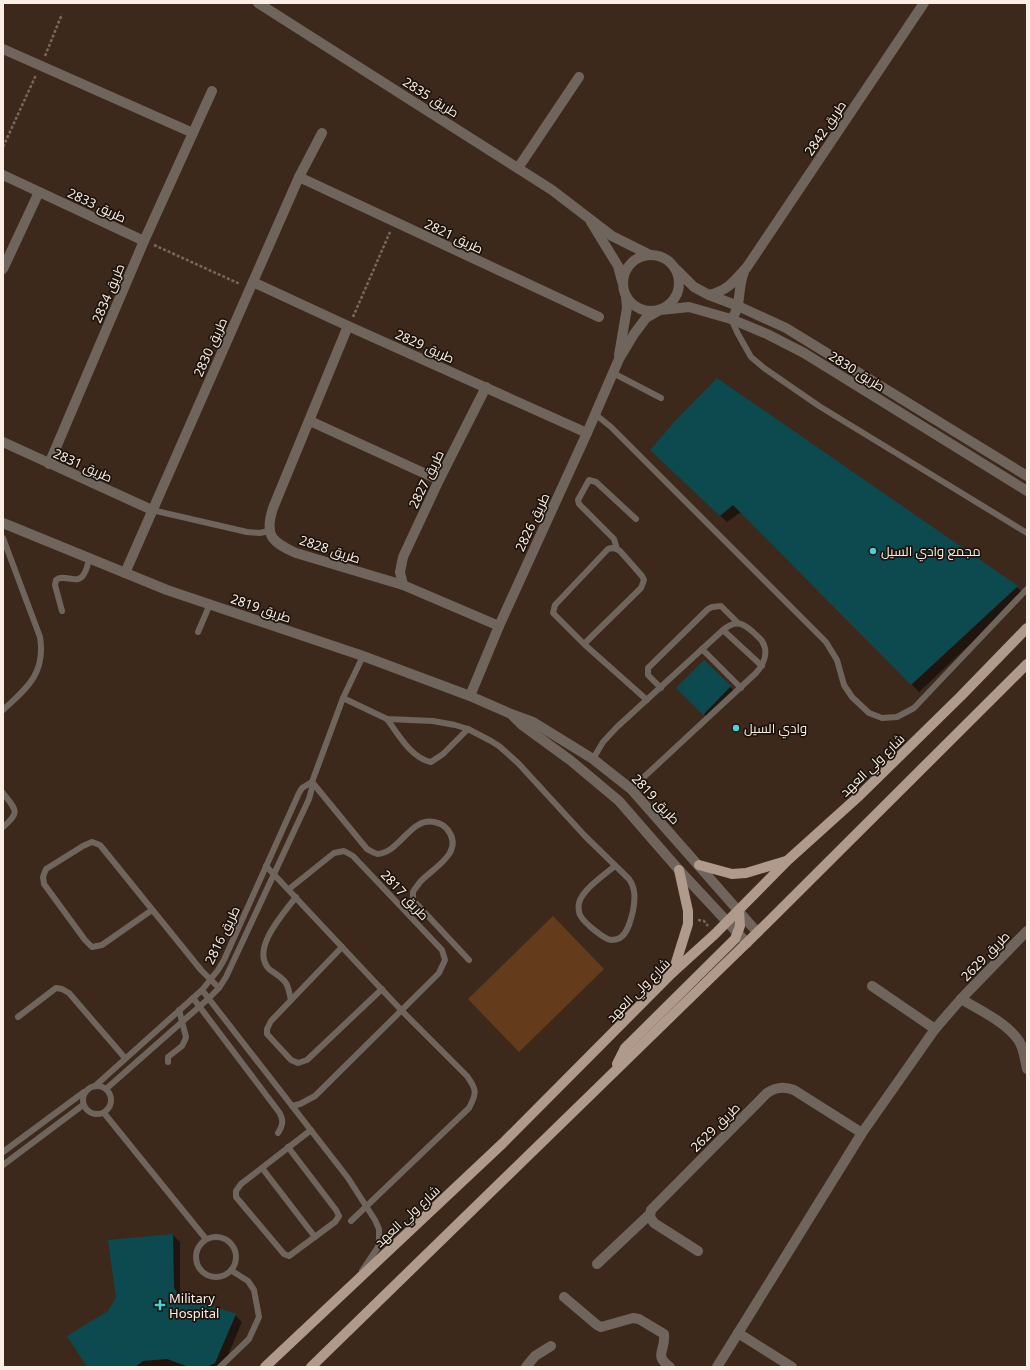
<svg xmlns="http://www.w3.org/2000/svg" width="1030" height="1370" font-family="'Noto Sans',Cairo,sans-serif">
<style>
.green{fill:#643c1b}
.shadow{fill:#0007}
.building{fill:#0d4a4f}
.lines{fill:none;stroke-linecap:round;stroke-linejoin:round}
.path{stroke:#79675a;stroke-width:2.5;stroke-dasharray:3 2;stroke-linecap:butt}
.service{stroke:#6f655d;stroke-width:6}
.minor{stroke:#6f655d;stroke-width:10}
.primary{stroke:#af9a8b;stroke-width:10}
.poi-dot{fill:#52ccd5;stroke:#1d140e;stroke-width:1.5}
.labels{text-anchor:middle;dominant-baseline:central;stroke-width:3.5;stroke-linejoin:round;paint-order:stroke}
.street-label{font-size:13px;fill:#fbeee4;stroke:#1d140e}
.poi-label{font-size:13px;fill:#fbeee4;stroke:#1d140e;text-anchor:start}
</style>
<rect width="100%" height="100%" fill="#3d291b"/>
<!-- green -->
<polygon class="green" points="553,916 604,969 519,1052 468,999"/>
<!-- shadow -->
<g class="shadow">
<polygon points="718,379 1017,587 1024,594 919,692 741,512 727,522 658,457"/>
<polygon points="704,661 735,692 709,719 677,688"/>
<polygon points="173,1235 180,1242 180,1296 183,1300 235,1315 242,1322 223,1367 177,1367 174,1366 88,1367 109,1311"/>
</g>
<!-- building -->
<g class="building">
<polygon points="717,378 1018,586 911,685 733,505 720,516 650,450 676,420"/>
<polygon points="704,660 731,686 703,715 676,688"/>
<polygon points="173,1234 174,1288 181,1299 192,1299 236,1314 215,1363 207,1367 189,1367 167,1359 143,1361 135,1367 87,1367 67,1336 108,1311 116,1298 108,1240"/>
</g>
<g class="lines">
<!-- path -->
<g class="path">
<polyline points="45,56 62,14"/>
<polyline points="3,147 36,75"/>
<polyline points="154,245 240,284"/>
<polyline points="353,317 390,232"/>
<polyline points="698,920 704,921 708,926"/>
</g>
<!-- service -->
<g class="service">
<polyline points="731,319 738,334 751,357 764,368 819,406 1027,533"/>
<polyline points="613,373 661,398"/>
<polyline points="595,414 611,427 826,642 837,660 844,685 852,697 869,713 882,718 897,717 914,708 931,690 1027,589"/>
<polyline points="152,510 247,532 260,533 269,531"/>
<path d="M3 538 40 637C46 673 27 688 3 710"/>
<polyline points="617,549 614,539 579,504 578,500 589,480 596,482 636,519"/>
<path d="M62 611 55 585 56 580C64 573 78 586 84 574 87 569 88 564 89 559"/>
<polyline points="723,630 762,666"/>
<polyline points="198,632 210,604"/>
<path d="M584 644 641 588 644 580 642 576 620 551C616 548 613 547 608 549L555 605 553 613 584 644 647 700"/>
<polyline points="702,649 741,688"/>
<polyline points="661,688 648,675 648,668 708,609 712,607 721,606 738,623"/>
<path d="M343 698 387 719 433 721 455 725 468 729 491 741 499 746 518 763 585 836 629 879C636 889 635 899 633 911 631 919 628 933 620 938 618 939 614 940 611 940 604 939 584 923 580 915 579 913 578 906 579 903 582 890 605 874 615 866"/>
<path d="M387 719C398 734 411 758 431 762L443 754 468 729"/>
<path d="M593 759 603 742 617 727 723 630C735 620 742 622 753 632 756 635 760 638 762 641 769 652 764 664 756 673L631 789"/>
<path d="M312 782 367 849C371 851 375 854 378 854 400 852 411 817 434 822 439 823 444 825 447 829 466 852 433 868 420 882 418 885 415 888 413 892V900L469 960"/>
<path d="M3 793C16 810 21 812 3 827"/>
<path d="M266 866 402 1011 467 1076C477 1090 477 1093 469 1108L351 1221"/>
<polyline points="289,889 334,853 344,851 353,856 442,950 445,960 439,973 425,987 315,1096 300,1104 292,1106"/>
<polyline points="152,910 102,945 92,947 85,940 44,884 43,877 46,869 83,846 92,842 100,845 201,970 219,988"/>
<polyline points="342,947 271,1021 267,1029 267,1034 291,1060 298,1063 307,1060 382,989"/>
<polyline points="202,990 348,1178 375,1220 379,1229 379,1238 378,1247 362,1271"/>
<path d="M193 998 279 1112C284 1120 283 1125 278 1133"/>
<path d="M291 1000C290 996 289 990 287 985 284 978 275 974 269 969 250 949 284 913 296 897"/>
<polyline points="18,1017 56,988 62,989 69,993 125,1058"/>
<polyline points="168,1062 168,1057 182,1046 185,1040 186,1037 179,1010"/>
<circle cx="97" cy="1100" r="14"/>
<polyline points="95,1086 202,990 218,970 224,960 299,793 302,788 312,782"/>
<polyline points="106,1089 208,999 219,988 226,977 309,799 312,788 312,782 343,698 363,656"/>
<polyline points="104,1113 206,1239"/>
<polyline points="288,1147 336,1210 339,1216 335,1222 289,1256 284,1254 236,1197 236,1191 241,1184 311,1130"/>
<polyline points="3,1152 84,1092"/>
<polyline points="3,1165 83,1105"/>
<polyline points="262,1168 315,1237"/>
<circle cx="216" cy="1257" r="20"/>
<polyline points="220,1367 249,1339 259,1317 254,1290 248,1281 232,1271"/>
</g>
<!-- minor -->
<g class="minor">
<polyline points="258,3 552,190 612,236 650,255"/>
<polyline points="3,49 193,133"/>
<polyline points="518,168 579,77"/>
<polyline points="3,175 144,241"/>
<polyline points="299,177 599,317"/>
<polyline points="591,222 618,266 622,281"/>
<circle cx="651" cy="283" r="28"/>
<polyline points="3,269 39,192"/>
<polyline points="677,270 694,287 709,295 738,306 786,328 1027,476"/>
<polyline points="253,282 348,326 587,433"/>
<path d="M709 295C729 290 734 281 747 267L924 3"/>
<path d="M731 319C742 308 737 288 744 272"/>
<path d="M348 326 273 508C264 536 272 542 296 553L403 585 499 626"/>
<polyline points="619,355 627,308 626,296"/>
<polyline points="310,421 439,480"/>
<polyline points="3,442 152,510"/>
<polyline points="49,464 144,241 212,91"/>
<polyline points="3,523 167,590 363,656 470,696 511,714 533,722 593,759 631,789 757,932"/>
<polyline points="125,573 299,177 322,133"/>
<polyline points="403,585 400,572 403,557 439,480 486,387"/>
<polyline points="470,696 499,626 587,433 619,359 634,334 646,318 660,310 689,307 731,319 767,334 804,353 1027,491"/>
<polyline points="513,716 522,725 570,760 619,801 679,870 747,943"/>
<polyline points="872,986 935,1029"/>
<path d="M961 999C980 1010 1007 1023 1019 1041 1024 1049 1025 1060 1027 1069"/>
<path d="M698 1251 654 1223 650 1217 651 1210 767 1093C776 1087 784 1086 794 1090L862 1133"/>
<polyline points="597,1264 650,1214"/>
<path d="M564 1297 597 1325 601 1327 633 1318 639 1319 664 1334C666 1351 653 1355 670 1367"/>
<polyline points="738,1333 792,1367"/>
<polyline points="526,1367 535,1356 551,1346"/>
<polyline points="717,1367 862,1133 935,1029 961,999 1027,931"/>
</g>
<!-- primary -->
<g class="primary">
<polyline points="699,865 732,874 746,873 786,861"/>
<polyline points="673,972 688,924 688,911 679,870"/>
<polyline points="617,1064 625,1048 735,939 740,926 739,911"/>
<polyline points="265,1367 503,1143 672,973 715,934 788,860 859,796 961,696 1027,628"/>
<polyline points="311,1367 766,924 1027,664"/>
</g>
</g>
<!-- markers -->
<g class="poi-dot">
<circle cx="873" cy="551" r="4"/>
<circle cx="736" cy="728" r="4"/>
<path d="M158 1299h4v4h4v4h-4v4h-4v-4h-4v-4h4z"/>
</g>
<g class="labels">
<!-- street labels -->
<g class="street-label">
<text transform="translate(431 97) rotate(32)">طريق 2835</text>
<text transform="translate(825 128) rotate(-56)">طريق 2842</text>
<text transform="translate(97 205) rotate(25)">طريق 2833</text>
<text transform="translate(454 236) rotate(25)">طريق 2821</text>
<text transform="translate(108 293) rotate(-67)">طريق 2834</text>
<text transform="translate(425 346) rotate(24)">طريق 2829</text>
<text transform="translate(210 347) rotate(-66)">طريق 2830</text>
<text transform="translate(857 371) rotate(32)">طريق 2830</text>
<text transform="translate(83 465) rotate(24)">طريق 2831</text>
<text transform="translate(426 479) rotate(-64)">طريق 2827</text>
<text transform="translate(532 522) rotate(-65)">طريق 2826</text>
<text transform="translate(330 549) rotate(18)">طريق 2828</text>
<text transform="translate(261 608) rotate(19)">طريق 2819</text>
<text transform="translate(872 765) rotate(-44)">شارع ولي العهد</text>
<text transform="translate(656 799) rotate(47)">طريق 2819</text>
<text transform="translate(405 895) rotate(47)">طريق 2817</text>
<text transform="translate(222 935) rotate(-64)">طريق 2816</text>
<text transform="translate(985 956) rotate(-46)">طريق 2629</text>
<text transform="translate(638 990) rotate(-45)">شارع ولي العهد</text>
<text transform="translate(715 1127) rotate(-45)">طريق 2629</text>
<text transform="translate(407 1216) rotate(-43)">شارع ولي العهد</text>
</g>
<!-- poi labels -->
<g class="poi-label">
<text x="881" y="551">مجمع وادي السيل</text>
<text x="744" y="728">وادي السيل</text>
<text x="169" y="1298">Military<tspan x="169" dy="15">Hospital</tspan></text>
</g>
</g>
<!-- border -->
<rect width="1030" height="1370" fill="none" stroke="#fbeee4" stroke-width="8"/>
</svg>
